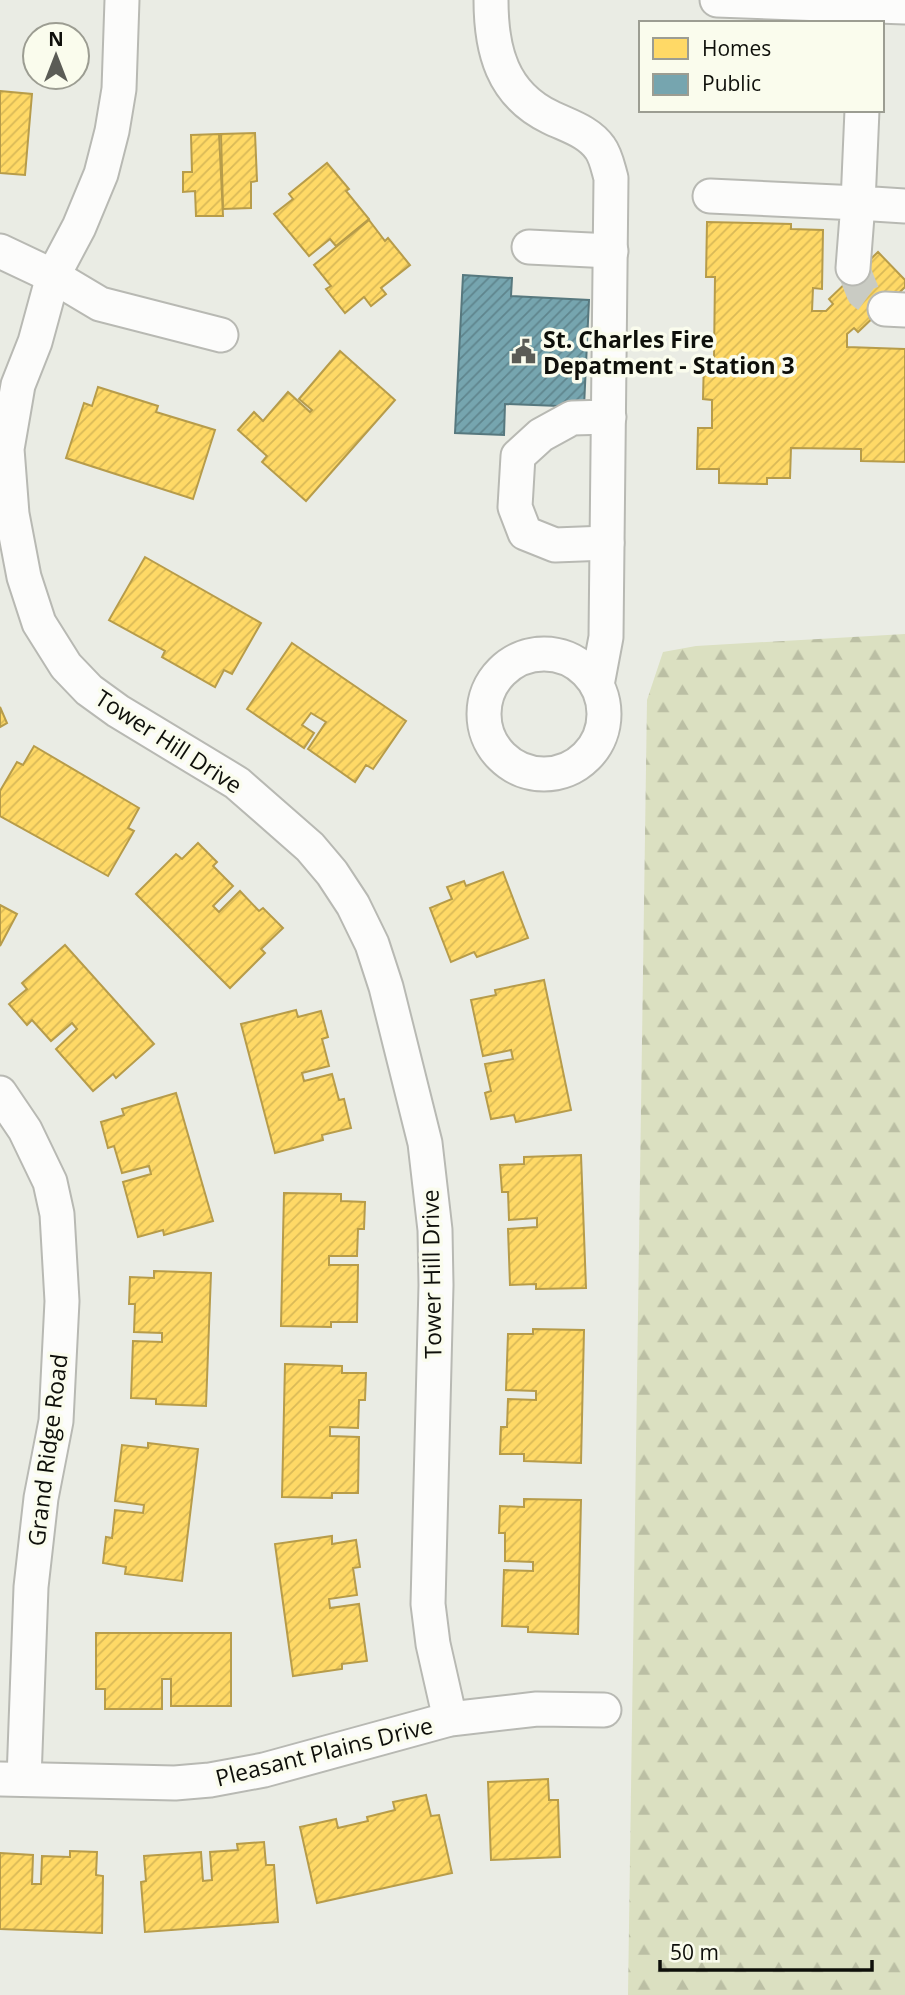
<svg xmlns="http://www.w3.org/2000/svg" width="905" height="1995" font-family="'Open Sans',sans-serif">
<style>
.forest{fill:url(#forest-firs)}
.homes{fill:url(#homes-hatch);stroke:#b79c4a;stroke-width:2}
.public{fill:url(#public-hatch);stroke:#57787e;stroke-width:2}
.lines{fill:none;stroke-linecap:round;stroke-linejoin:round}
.minor-tunnel{stroke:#c9cbc3;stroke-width:33;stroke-dasharray:33 17;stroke-linecap:butt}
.minor-casing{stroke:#b8b9b3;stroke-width:37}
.minor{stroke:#fcfcfb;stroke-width:33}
.labels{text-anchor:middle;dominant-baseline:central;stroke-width:7;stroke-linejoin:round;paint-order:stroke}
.poi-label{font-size:23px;font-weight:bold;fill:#0e0f0a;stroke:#fafced;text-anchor:start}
.street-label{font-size:23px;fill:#0e0f0a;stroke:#fafced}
</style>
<defs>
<pattern id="forest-firs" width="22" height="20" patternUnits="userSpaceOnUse" patternTransform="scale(1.75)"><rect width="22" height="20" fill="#dbe0c1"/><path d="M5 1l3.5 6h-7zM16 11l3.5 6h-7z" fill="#bbbfa4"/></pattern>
<pattern id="homes-hatch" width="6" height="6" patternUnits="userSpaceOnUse" patternTransform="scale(1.75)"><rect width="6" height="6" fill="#ffd966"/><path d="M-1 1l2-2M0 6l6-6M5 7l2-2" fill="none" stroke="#d9b957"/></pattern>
<pattern id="public-hatch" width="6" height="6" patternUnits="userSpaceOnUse" patternTransform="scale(1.75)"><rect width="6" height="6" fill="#76a5af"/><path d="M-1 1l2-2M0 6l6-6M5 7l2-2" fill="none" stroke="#5f858d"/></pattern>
</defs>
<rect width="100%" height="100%" fill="#eaece4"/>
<!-- forest -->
<polygon class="forest" points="905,634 905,1995 628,1995 647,700 663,652 696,646"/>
<!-- homes -->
<g class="homes">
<polygon points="0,91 32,94 25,175 0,173"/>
<polygon points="255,133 257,181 251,182 251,208 223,209 221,134"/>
<polygon points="219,134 223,216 196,216 195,191 183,192 183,172 192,172 191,135"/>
<polygon points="327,163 349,189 346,191 369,219 336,246 330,239 309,256 274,214 293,199 289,194"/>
<polygon points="369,220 385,241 388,238 410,265 381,288 386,294 371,306 364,297 345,313 326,289 331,286 314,265"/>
<polygon points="707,222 791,224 791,229 823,230 822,289 813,288 812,311 826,311 833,304 829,299 878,252 905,280 905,287 858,332 854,328 847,334 847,347 905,349 905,462 861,461 861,449 791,448 790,478 767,478 767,484 719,483 719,469 697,469 698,428 712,428 712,400 703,399 704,358 714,358 715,277 706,277"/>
<polygon points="340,351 395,400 306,501 262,462 267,456 238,430 254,412 263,421 288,392 310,412 312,410 299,399"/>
<polygon points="98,387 158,406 156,412 215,430 193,499 66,458 84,403 92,406"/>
<polygon points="145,557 261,623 232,674 224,670 215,687 162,657 165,651 109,620"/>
<polygon points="292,643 406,721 373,769 366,765 355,782 308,749 326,722 311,713 302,725 314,733 304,748 247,709"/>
<polygon points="0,707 7,723 0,727"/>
<polygon points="34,746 139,808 128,828 134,831 108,876 0,816 0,791 17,762 23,765"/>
<polygon points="198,843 217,862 213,866 233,886 213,906 219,912 240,891 259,911 263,908 283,928 261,949 265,953 230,988 136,894 176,854 182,859"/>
<polygon points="503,872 528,938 477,957 474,952 451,962 430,908 452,899 447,887 464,881 466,886"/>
<polygon points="0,905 17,914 0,946"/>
<polygon points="65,945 154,1044 116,1078 113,1074 93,1091 56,1049 77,1029 72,1023 51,1041 32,1020 27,1025 9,1004 27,989 22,983"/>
<polygon points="544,980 571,1110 516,1122 514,1115 491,1119 485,1093 491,1091 485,1064 513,1059 511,1050 483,1056 471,1000 496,995 495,990"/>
<polygon points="296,1010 298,1017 321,1011 328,1037 322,1039 329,1066 302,1073 304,1081 332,1074 339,1100 344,1099 351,1128 322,1135 323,1140 275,1153 241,1024"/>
<polygon points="176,1093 213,1221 164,1235 163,1230 138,1237 123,1182 151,1174 149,1166 122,1173 114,1146 108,1148 101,1122 124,1115 122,1109"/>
<polygon points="581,1155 586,1288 536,1289 536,1284 510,1285 508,1229 537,1227 537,1218 509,1220 508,1192 502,1192 500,1165 524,1164 524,1157"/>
<polygon points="284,1193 341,1194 341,1201 365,1202 364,1229 358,1229 357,1256 329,1256 329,1265 358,1265 357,1322 331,1322 331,1327 281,1326"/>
<polygon points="154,1271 211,1273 206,1406 156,1404 156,1399 131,1398 133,1341 162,1342 162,1333 134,1332 135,1304 129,1304 130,1277 154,1278"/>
<polygon points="533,1329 584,1330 581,1463 524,1461 524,1454 500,1454 501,1427 507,1427 508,1399 536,1400 536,1391 506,1390 508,1334 533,1334"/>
<polygon points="285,1364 342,1366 342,1373 366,1373 365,1400 359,1400 358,1428 330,1427 330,1436 359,1437 358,1493 332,1493 332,1498 282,1497"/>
<polygon points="148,1443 198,1449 182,1581 125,1574 126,1567 103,1563 106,1537 112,1538 115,1510 143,1513 144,1505 115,1501 122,1445 148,1448"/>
<polygon points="524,1499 581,1500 578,1634 528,1632 528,1627 502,1626 504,1570 533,1571 533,1562 505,1561 505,1533 499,1533 500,1506 524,1507"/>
<polygon points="332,1536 332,1544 356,1540 360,1567 353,1568 357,1595 329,1599 330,1608 359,1604 367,1661 342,1664 342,1669 293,1676 275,1544"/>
<polygon points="96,1633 231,1633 231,1706 171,1706 171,1679 162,1679 162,1709 105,1709 105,1689 96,1689"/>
<polygon points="548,1779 549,1800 558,1800 560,1857 491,1860 488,1782"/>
<polygon points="426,1795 431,1816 439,1815 452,1873 317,1903 300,1827 336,1819 338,1828 368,1821 367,1817 395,1810 393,1802"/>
<polygon points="264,1842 266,1865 274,1865 278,1922 145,1932 141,1882 146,1881 144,1856 201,1852 203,1881 212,1880 210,1852 238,1850 237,1844"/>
<polygon points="70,1851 97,1852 96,1875 103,1876 102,1933 0,1929 0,1853 33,1855 32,1884 41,1884 42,1856 70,1857"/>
</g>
<!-- public -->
<polygon class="public" points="463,275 512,278 511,296 589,300 584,407 505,404 504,435 455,433"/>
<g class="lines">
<!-- minor-tunnel -->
<polyline class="minor-tunnel" points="853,268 863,293 885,309"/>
<defs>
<g id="minor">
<polyline points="122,0 119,89 112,131 101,174 79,227 53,276 35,342 18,385 7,449 12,514 24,577 39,623 66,666 89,690 118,711 237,783 310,847 332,873 353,905 372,944 386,987 425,1143 435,1230 436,1285 428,1604 433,1644 450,1719"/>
<path d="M491 0C491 50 502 94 550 117 568 126 588 131 600 148 606 156 608 168 611 178L606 637 597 685"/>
<polyline points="717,0 905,7"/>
<polyline points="862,110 858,203 905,206"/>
<polyline points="710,196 858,203 853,268"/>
<polyline points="529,247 611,251"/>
<polyline points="0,251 53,276 100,304 221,335"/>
<polyline points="885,309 905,310"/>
<polyline points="607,543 555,545 525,533 515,507 518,456 541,435 572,418 609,417"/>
<circle cx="544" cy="714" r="60"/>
<polyline points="0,1093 25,1130 50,1182 57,1214 62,1301 56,1421 41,1498 31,1587 24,1779"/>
<polyline points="0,1779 175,1783 210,1780 264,1770 450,1719 537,1709 604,1710"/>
</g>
</defs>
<!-- minor casing -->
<use href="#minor" class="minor-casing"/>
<!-- minor -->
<use href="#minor" class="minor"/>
</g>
<!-- icons -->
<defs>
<symbol id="civic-bare" viewBox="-9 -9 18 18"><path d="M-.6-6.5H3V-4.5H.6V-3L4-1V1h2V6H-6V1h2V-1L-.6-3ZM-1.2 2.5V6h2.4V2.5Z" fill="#5b5c56" stroke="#fafced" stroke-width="2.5" paint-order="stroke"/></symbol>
</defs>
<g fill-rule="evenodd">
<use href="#civic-bare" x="506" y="334" width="35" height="35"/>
</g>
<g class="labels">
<!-- poi labels -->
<g class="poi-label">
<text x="543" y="339">St. Charles Fire<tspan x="543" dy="26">Depatment - Station 3</tspan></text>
</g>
<!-- street labels -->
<g class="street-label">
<text transform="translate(169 741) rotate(33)">Tower Hill Drive</text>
<text transform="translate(431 1274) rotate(-91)">Tower Hill Drive</text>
<text transform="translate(47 1450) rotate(-83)">Grand Ridge Road</text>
<text transform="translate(324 1751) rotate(-14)">Pleasant Plains Drive</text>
</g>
</g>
<!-- legend -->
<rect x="639" y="21" width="245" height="91" fill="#fafced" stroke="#9c9d92" stroke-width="2"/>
<rect x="653" y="38" width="35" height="21" fill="#ffd966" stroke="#9c9d92" stroke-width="2"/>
<text x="702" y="56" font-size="21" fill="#0e0f0a">Homes</text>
<rect x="653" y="74" width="35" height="21" fill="#76a5af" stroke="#9c9d92" stroke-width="2"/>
<text x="702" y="91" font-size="21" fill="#0e0f0a">Public</text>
<!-- north arrow -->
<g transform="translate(56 56)"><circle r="33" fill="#fafced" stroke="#9c9d92" stroke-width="2"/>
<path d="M0-5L12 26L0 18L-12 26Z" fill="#5b5c56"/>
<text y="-10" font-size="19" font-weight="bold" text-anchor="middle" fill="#0e0f0a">N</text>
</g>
<!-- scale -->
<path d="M660 1960v10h212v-10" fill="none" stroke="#0e0f0a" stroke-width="3.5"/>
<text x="670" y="1960" font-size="21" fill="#0e0f0a" stroke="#fafced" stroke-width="5" paint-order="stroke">50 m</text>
</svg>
